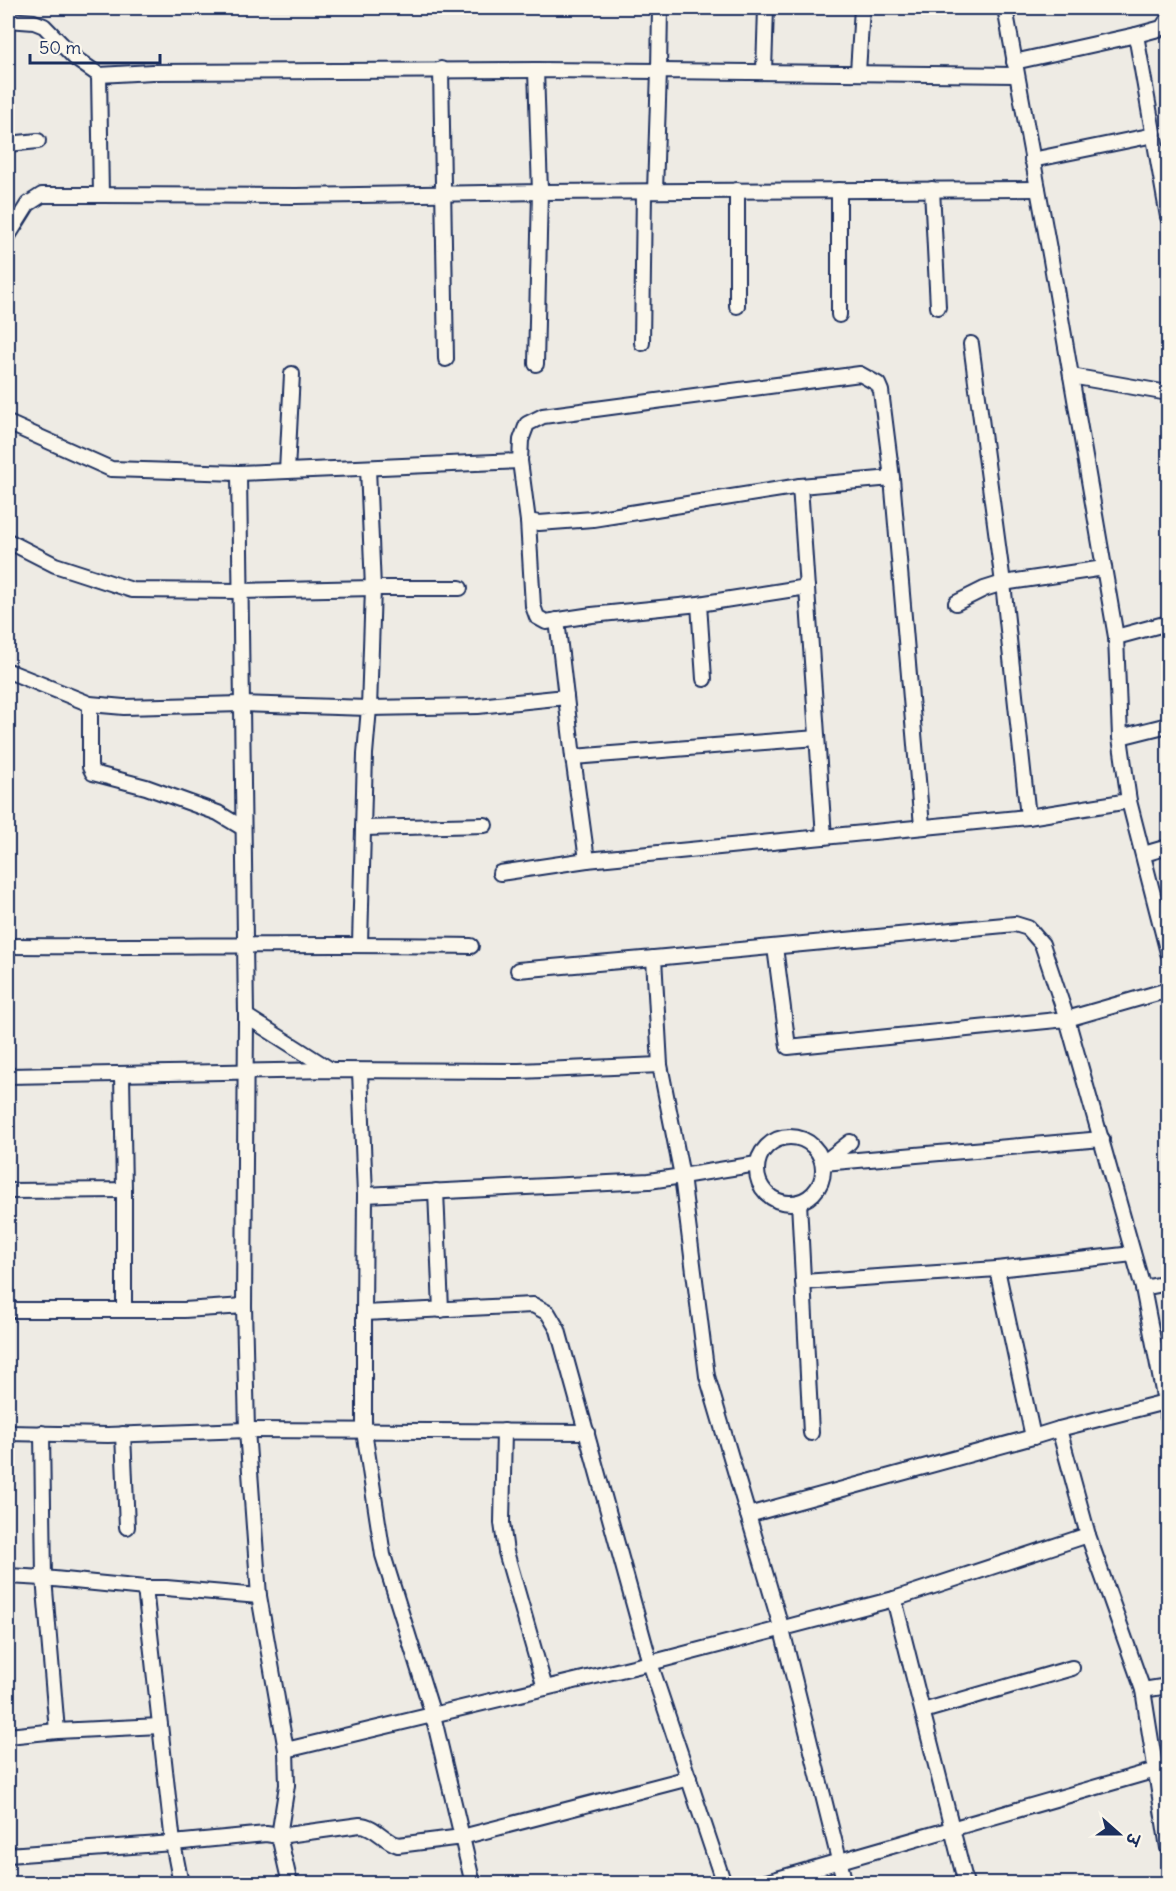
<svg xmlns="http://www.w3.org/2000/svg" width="1176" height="1891" font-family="Delius,'Playpen Sans Deva',sans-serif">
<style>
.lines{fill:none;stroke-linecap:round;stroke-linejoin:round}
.street-casing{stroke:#1b2f5e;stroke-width:18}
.street{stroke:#fbf7ec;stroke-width:14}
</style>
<rect width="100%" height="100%" fill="#eeebe4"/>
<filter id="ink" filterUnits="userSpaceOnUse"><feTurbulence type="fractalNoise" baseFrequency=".0167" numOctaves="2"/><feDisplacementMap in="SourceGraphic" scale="12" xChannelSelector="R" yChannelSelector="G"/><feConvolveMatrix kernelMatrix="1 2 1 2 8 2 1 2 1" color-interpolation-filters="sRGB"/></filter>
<g filter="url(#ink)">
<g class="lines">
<defs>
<g id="street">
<polyline points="1005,8 1051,260 1116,637 1120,737 1129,801 1168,953"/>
<polyline points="8,20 34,22 44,26 76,59 99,75 152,72 536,70"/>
<polyline points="1136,35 1162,28 1168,19"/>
<polyline points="1014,62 1136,35 1168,217"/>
<polyline points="441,69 446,359"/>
<polyline points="764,71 766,8"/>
<polyline points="858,72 862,8"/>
<polyline points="99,75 101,195 296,196 540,192 536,70 659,71 660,8"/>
<polyline points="8,144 38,141"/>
<polyline points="1032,160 1154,135"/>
<polyline points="932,189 938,307"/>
<polyline points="655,191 659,71 1016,75"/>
<polyline points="8,236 28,204 42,195 101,195"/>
<polyline points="737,306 737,190"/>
<polyline points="839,315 839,190"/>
<polyline points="642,343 644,192"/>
<polyline points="971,344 1003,583 1028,817"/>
<polyline points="536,364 540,192 1038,189"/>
<polyline points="1071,376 1168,393"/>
<polyline points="8,423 111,469 239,473 520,461 521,440 527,424 543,416 860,374 878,384 881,391 892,478 922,826"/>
<polyline points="520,461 528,521 539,523 593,519 800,486"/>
<polyline points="287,471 292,374"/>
<polyline points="239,473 246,1016 244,1306"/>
<polyline points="528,521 533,606 537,617 546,622 592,615 699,604 807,587"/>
<polyline points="8,541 55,565 132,590 241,591 373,588 368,468"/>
<polyline points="460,588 373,588 369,708 478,706 566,697"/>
<polyline points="956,603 984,589 1003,583 1104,568"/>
<polyline points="699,604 704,679"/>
<polyline points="557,620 573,757 587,860 1028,817 1129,801"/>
<polyline points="1116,637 1168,623"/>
<polyline points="8,671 90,704 124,707 242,704 369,708 365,754 360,944"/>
<polyline points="90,704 90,767 93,773 146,787 218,813 243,828"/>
<polyline points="1120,737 1168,725"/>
<polyline points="573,757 817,738"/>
<polyline points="363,828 485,825"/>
<polyline points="824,837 800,486 892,478"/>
<polyline points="1144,854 1168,847"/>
<polyline points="500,873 587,860"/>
<path d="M8 946C162 947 317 943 471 946"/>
<polyline points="775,947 788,1047 1067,1019 1143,1288 1168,1417"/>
<polyline points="518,970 654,958"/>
<polyline points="1168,990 1067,1019 1042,944 1028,928 1015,924 654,958 660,1065 682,1176 649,1181 365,1195 364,1313 533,1305 548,1313 558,1330 650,1663 894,1599 1088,1535 1143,1690 1168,1848"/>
<polyline points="246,1016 331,1070"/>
<polyline points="360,1071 365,1195"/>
<polyline points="8,1076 331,1070 519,1071 660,1065"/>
<circle cx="790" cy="1170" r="33"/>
<polyline points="823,1163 1102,1139"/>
<polyline points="823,1163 850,1142"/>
<polyline points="757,1164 682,1176 707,1376 782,1630 845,1884"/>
<polyline points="8,1191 124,1190 122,1074"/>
<polyline points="436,1191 441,1310"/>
<polyline points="799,1202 811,1433"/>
<polyline points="803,1282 997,1269"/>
<polyline points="1143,1288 1168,1283"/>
<polyline points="8,1310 184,1310 244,1306 247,1430 259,1596 286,1750 650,1663 724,1884"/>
<polyline points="124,1310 124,1190"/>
<polyline points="364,1313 364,1431 383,1555 433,1715 462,1837 689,1778"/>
<polyline points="1059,1429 1165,1402"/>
<polyline points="504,1431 502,1523 506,1552 545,1688"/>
<polyline points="8,1433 108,1435 247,1430 587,1432"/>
<polyline points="123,1434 127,1527"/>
<polyline points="748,1515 1033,1437"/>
<polyline points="1088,1535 1059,1429 1033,1437 997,1269 1133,1254"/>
<polyline points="8,1576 44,1578 42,1433"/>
<polyline points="145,1588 44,1578 57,1731 160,1726"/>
<polyline points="894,1599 966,1884"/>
<polyline points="1143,1690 1168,1686"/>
<polyline points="923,1711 1072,1668"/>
<polyline points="8,1736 57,1731"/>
<polyline points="286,1750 287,1785 279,1836 290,1884"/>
<polyline points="8,1855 173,1843 145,1588 166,1588 259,1596"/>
<path d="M181 1884 173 1843 266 1834 279 1836 360 1825C374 1825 384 1841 398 1845L462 1837 473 1884"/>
<polyline points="760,1884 1156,1770"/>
</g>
</defs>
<!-- street casing -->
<use href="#street" class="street-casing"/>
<!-- street -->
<use href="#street" class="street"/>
</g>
</g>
<!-- margin -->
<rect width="1176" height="1891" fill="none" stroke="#fbf7ec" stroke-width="30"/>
<rect x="15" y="15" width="1146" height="1861" fill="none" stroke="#1b2f5e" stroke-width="2" filter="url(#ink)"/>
<!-- north arrow -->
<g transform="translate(1119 1834) rotate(111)" stroke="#fbf7ec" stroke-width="4.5" paint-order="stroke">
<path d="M0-4.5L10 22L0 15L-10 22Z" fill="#1b2f5e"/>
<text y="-9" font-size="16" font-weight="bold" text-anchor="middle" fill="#1b2f5e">उ</text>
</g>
<!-- scale -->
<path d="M30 54v9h130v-9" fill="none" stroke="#1b2f5e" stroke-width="3"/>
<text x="39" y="54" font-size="18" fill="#1b2f5e" stroke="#fbf7ec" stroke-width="4.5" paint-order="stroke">50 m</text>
</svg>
